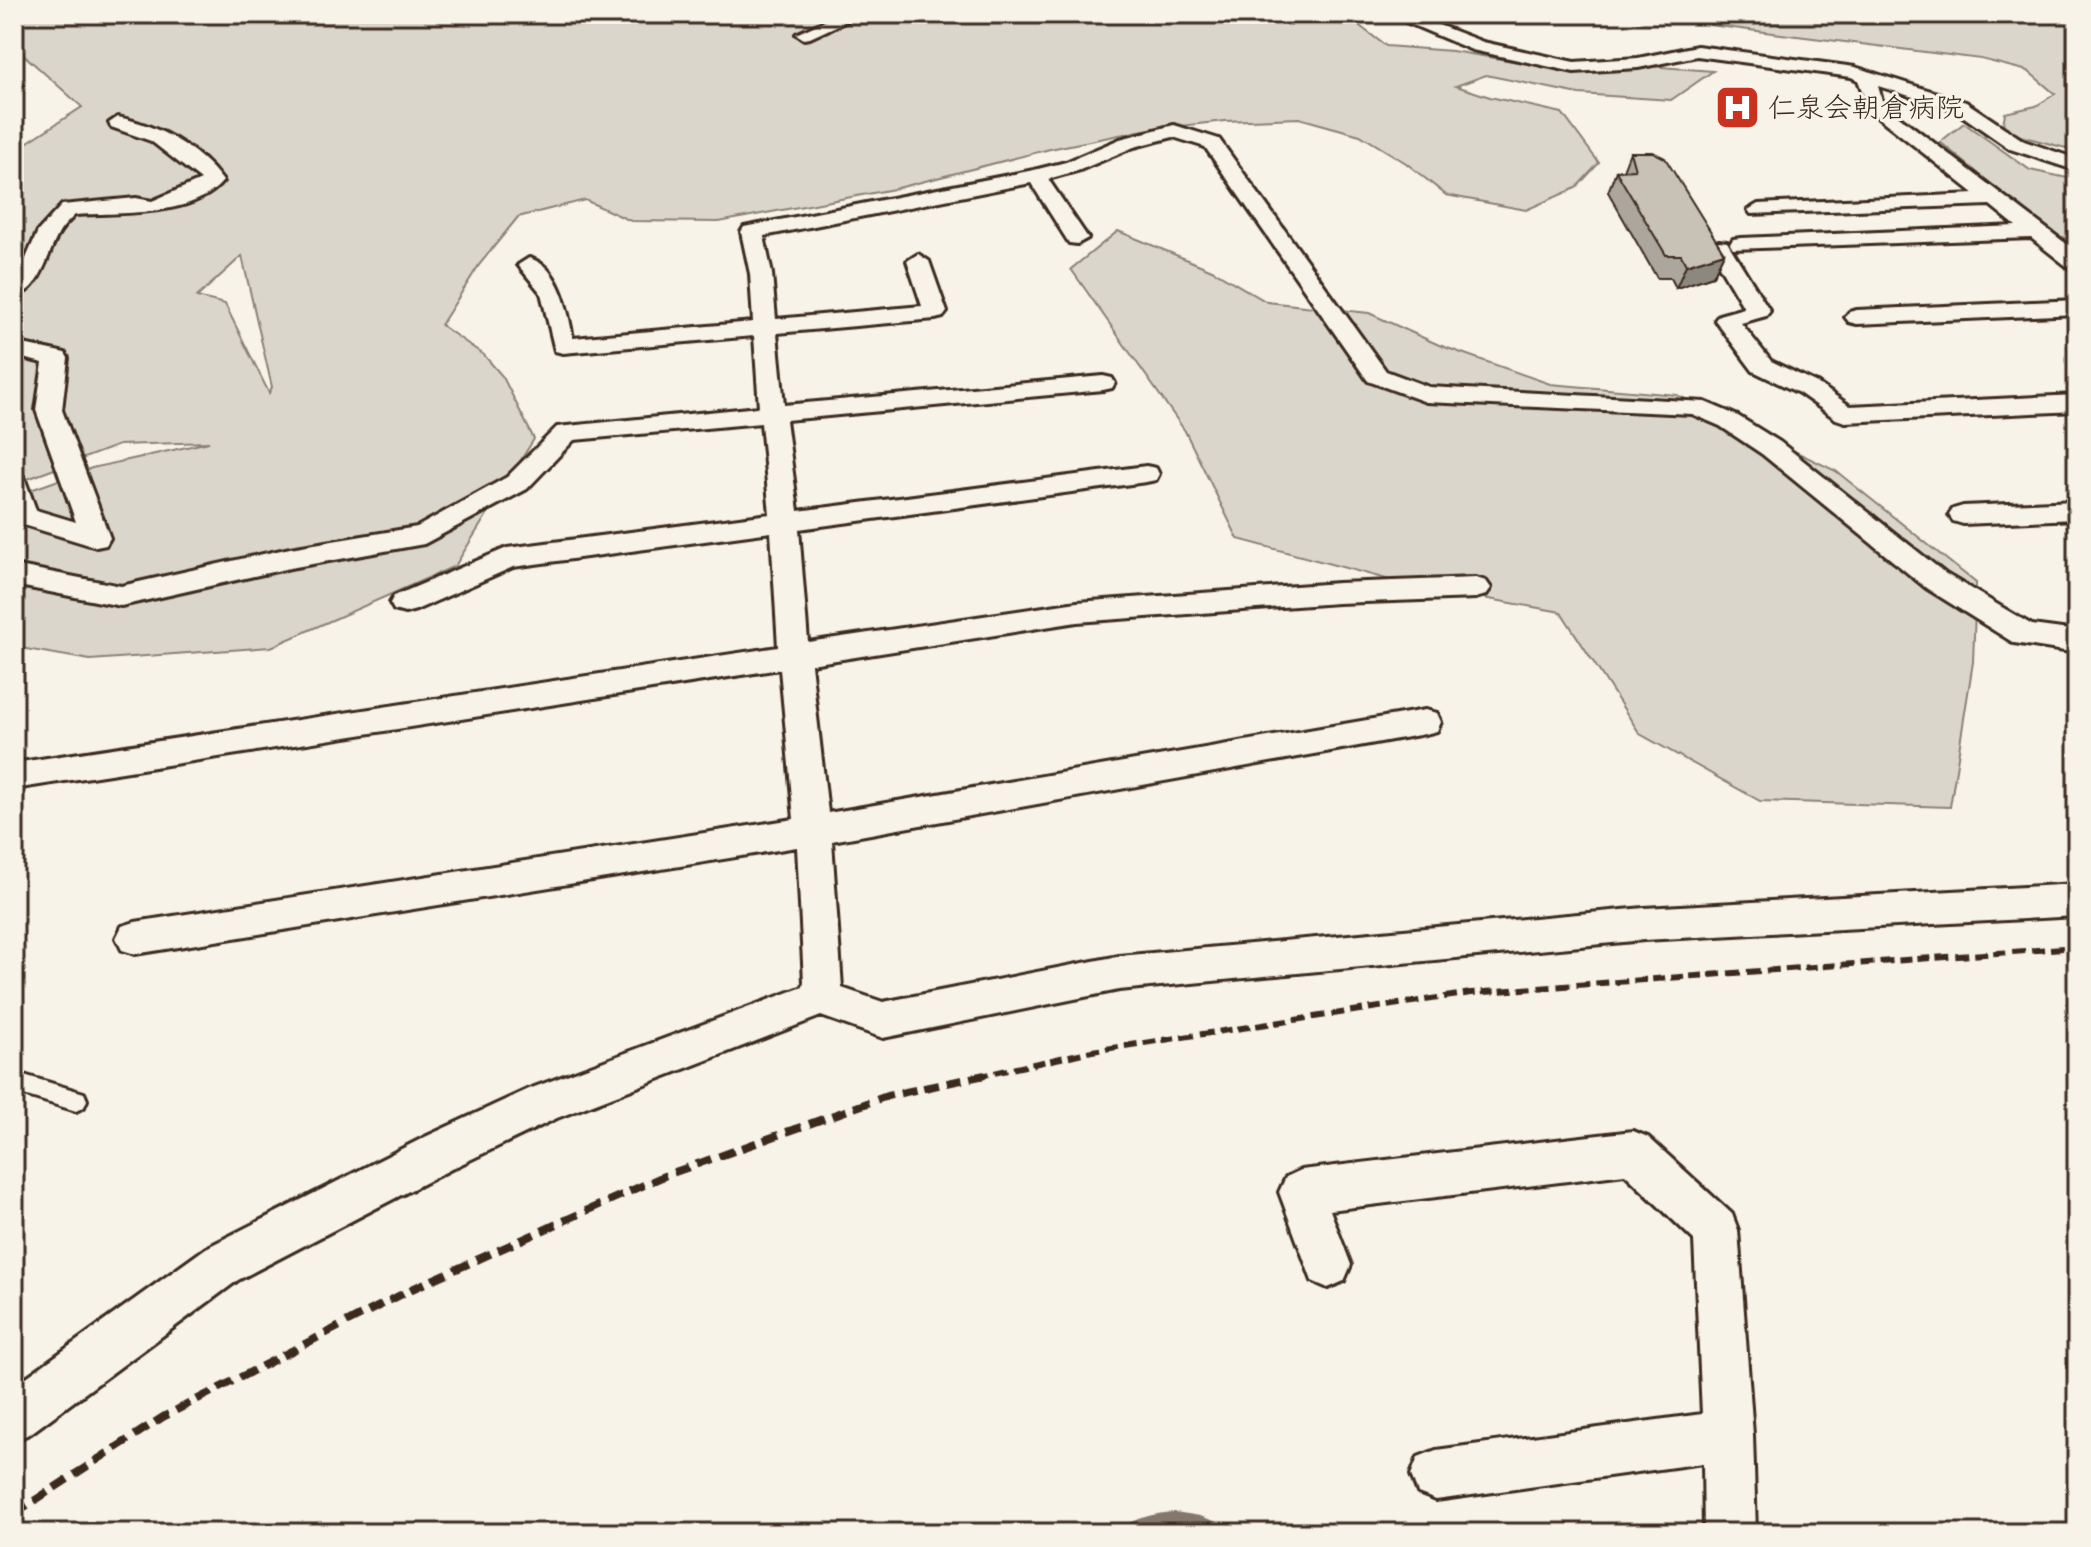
<svg xmlns="http://www.w3.org/2000/svg" width="2091" height="1547" font-family="Itim,'Klee One',sans-serif">
<style>
.green{fill:#dbd6cb;stroke:#8b8074;stroke-width:2;fill-rule:evenodd}
.lines{fill:none;stroke-linecap:round;stroke-linejoin:round}
.stream{fill:#84786c;fill-rule:evenodd}
.service-casing{stroke:#3b2a1e;stroke-width:6}
.minor-casing{stroke:#3b2a1e;stroke-width:6}
.service{fill:#f7f3e8;fill-rule:evenodd}
.minor{fill:#f7f3e8;fill-rule:evenodd}
.rail-far1{stroke:#3b2a1e;stroke-width:6;stroke-dasharray:13 6;stroke-linecap:butt}
.rail{stroke:#3b2a1e;stroke-width:8;stroke-dasharray:16 8;stroke-linecap:butt}
.wall{fill:#aca69d;stroke:#3b2a1e;stroke-width:2}
.shaded-wall{fill:#8c877f;stroke:#3b2a1e;stroke-width:2}
.building{fill:#c8c1b6;stroke:#3b2a1e;stroke-width:2}
.labels{text-anchor:middle;dominant-baseline:central;stroke-width:6;stroke-linejoin:round;paint-order:stroke}
.far-poi-label{font-size:28px;fill:#3b2a1e;stroke:#f7f3e8;text-anchor:start}
</style>
<rect width="100%" height="100%" fill="#f7f3e8"/>
<filter id="ink" filterUnits="userSpaceOnUse"><feTurbulence type="fractalNoise" baseFrequency=".0125" numOctaves="2"/><feDisplacementMap in="SourceGraphic" scale="16" xChannelSelector="R" yChannelSelector="G"/><feConvolveMatrix kernelMatrix="1 2 1 2 8 2 1 2 1" color-interpolation-filters="sRGB"/></filter>
<g filter="url(#ink)">
<!-- green -->
<g class="green">
<path d="M14 14H1344L1386 46 1452 51 1542 66 1602 71 1648 66 1713 71 1671 100 1579 94 1486 75 1456 86 1490 97 1562 113 1599 163 1576 188 1526 210 1446 195 1406 163 1360 135 1299 118 1225 121 1144 130 1050 149 894 189 719 222 631 221 585 200 518 217 479 265 441 325 484 355 503 377 534 439 455 566 271 647 90 660 14 647V496L92 468 209 442 119 445 14 484V151L82 107 14 46ZM242 256 272 387 269 393 225 304 197 297Z"/>
<polygon points="1710,14 2077,14 2077,151 2002,131 2005,113 2036,106 2055,94 2028,71 1981,59 1710,25"/>
<polygon points="1964,123 2030,170 2077,180 2077,242 2051,233 1940,142"/>
<polygon points="1118,231 1212,270 1267,302 1369,313 1439,345 1550,384 1677,395 1836,471 1976,583 1973,662 1950,807 1760,801 1640,734 1561,612 1405,584 1238,539 1185,431 1071,269"/>
</g>
<g class="lines">
<!-- stream -->
<path class="stream" d="M1175 1512 1200 1516 1231 1527 1234 1533H1195L1175 1530 1117 1533 1120 1527C1138 1518 1155 1513 1175 1512Z"/>
<defs>
<polygon id="service" points="14,1072 84,1093 87,1100 84,1107 76,1111 14,1092"/>
<g id="minor">
<polygon points="840,14 862,14 810,38 804,39 796,34"/>
<polygon points="1387,14 1410,14 1483,42 1574,62 1638,58 1697,46 1855,67 1966,102 2024,141 2077,159 2077,171 2010,149 1954,110 1878,86 1883,104 2077,252 2077,270 2069,268 2031,238 1733,249 1730,244 1733,239 1741,238 2016,226 1990,205 1751,214 1748,210 1758,204 1975,194 1869,110 1858,80 1851,77 1697,56 1638,68 1574,72 1472,50"/>
<path d="M118 117C159 126 198 147 223 181 193 218 118 212 75 215 69 221 62 227 58 235 46 256 42 290 14 297V277L21 270 38 231 62 205 136 198 152 201 201 180 151 141 111 127 109 123Z"/>
<path d="M1174 125 1219 139 1386 371 1429 387 1705 402 1738 416 1780 442 1946 574 2032 625 2077 631V653L2014 643 1926 588 1762 454 1720 426 1692 414 1426 402 1368 381 1205 147 1173 137 1134 147 1080 170 1048 179 1088 238 1077 244 1069 243 1031 183 764 236 772 274 776 319 922 306 907 261 918 254 929 261 947 312 943 317 935 319 777 333 784 405 1103 376 1112 378 1115 383 1112 388 1103 390 786 420 798 511 1146 466 1156 468 1159 474 1156 480 1146 482 799 529 808 642 1077 602 1338 583 1476 578 1486 581 1491 588 1486 595 1476 598 1338 603 1077 622 811 664 828 813 1425 710 1437 713 1441 722 1437 731 1425 734 832 841 842 988 883 1002 1119 956 1644 908 2077 884V916L1644 940 1119 990 883 1038 821 1016 557 1118 455 1167 238 1280 31 1433 14 1441V1386L206 1248 425 1137 529 1089 803 987 804 982 797 847 135 954 122 950 116 938 122 926 135 922 794 819 780 669 14 789V763L778 647 771 532 513 567 416 610 405 613 394 610 390 603 394 596 507 548 770 514 761 423 574 440 527 489 424 544 290 568 121 606 14 585V565L121 586 290 548 417 527 507 477 557 427 759 407 754 336 563 353 555 351 541 293 518 265 529 258C560 266 568 311 573 338L753 322 750 274 741 232 744 227 1034 170 1066 162 1120 139Z"/>
<polygon points="1719,241 1727,242 1770,311 1766,316 1741,323 1771,361 1817,383 1850,406 2077,395 2077,411 1845,422 1836,419 1799,393 1753,371 1715,320 1719,315 1744,308 1708,247"/>
<polygon points="2077,300 2077,314 1857,324 1849,322 1845,317 1849,312 1857,310"/>
<polygon points="14,342 65,353 68,358 62,410 110,538 106,545 96,547 14,522 14,475 24,477 36,510 76,522 36,410 43,363 14,356"/>
<polygon points="2077,501 2077,519 1963,524 1953,521 1949,515 1953,509 1963,506"/>
<polygon points="1633,1131 1648,1137 1732,1214 1738,1230 1753,1435 1756,1533 1704,1533 1703,1463 1436,1500 1418,1493 1411,1475 1418,1457 1436,1450 1702,1414 1694,1240 1625,1174 1330,1210 1351,1265 1344,1281 1328,1288 1312,1281 1279,1192 1286,1177 1301,1170"/>
</g>
</defs>
<!-- service casing -->
<use href="#service" class="service-casing"/>
<!-- minor casing -->
<use href="#minor" class="minor-casing"/>
<!-- service -->
<use href="#service" class="service"/>
<!-- minor -->
<use href="#minor" class="minor"/>
<!-- rail-far1 -->
<polyline class="rail-far1" points="976,1077 1092,1051 1471,993 2077,947"/>
<!-- rail -->
<polyline class="rail" points="14,1514 163,1417 412,1289 664,1176 887,1096 985,1075"/>
</g>
<!-- wall -->
<polygon class="wall" points="1630,152 1724,253 1713,276 1676,288 1671,278 1657,278 1608,192 1616,171 1623,170"/>
<!-- shaded-wall -->
<polygon class="shaded-wall" points="1724,253 1713,276 1676,288 1686,265"/>
<!-- building -->
<polygon class="building" points="1630,152 1653,152 1665,158 1724,253 1686,265 1681,255 1666,255 1616,171 1635,170"/>
</g>
<!-- icons -->
<defs>
<symbol id="hospital-square" viewBox="-11 -11 22 22"><rect x="-9" y="-9" width="18" height="18" rx="4" fill="#c8321e" stroke="#f7f3e8"/><path d="M-5-5h3v3.5h4V-5h3V5h-3V1.5h-4V5h-3Z" fill="#fff"/></symbol>
</defs>
<g fill-rule="evenodd">
<use href="#hospital-square" x="1712" y="82" width="51" height="51"/>
</g>
<g class="labels">
<!-- far-poi labels -->
<g class="far-poi-label">
<text x="1768" y="107">仁泉会朝倉病院</text>
</g>
</g>
<!-- margin -->
<rect width="2091" height="1547" fill="none" stroke="#f7f3e8" stroke-width="48"/>
<rect x="24" y="24" width="2043" height="1499" fill="none" stroke="#3b2a1e" stroke-width="3" filter="url(#ink)"/>
</svg>
